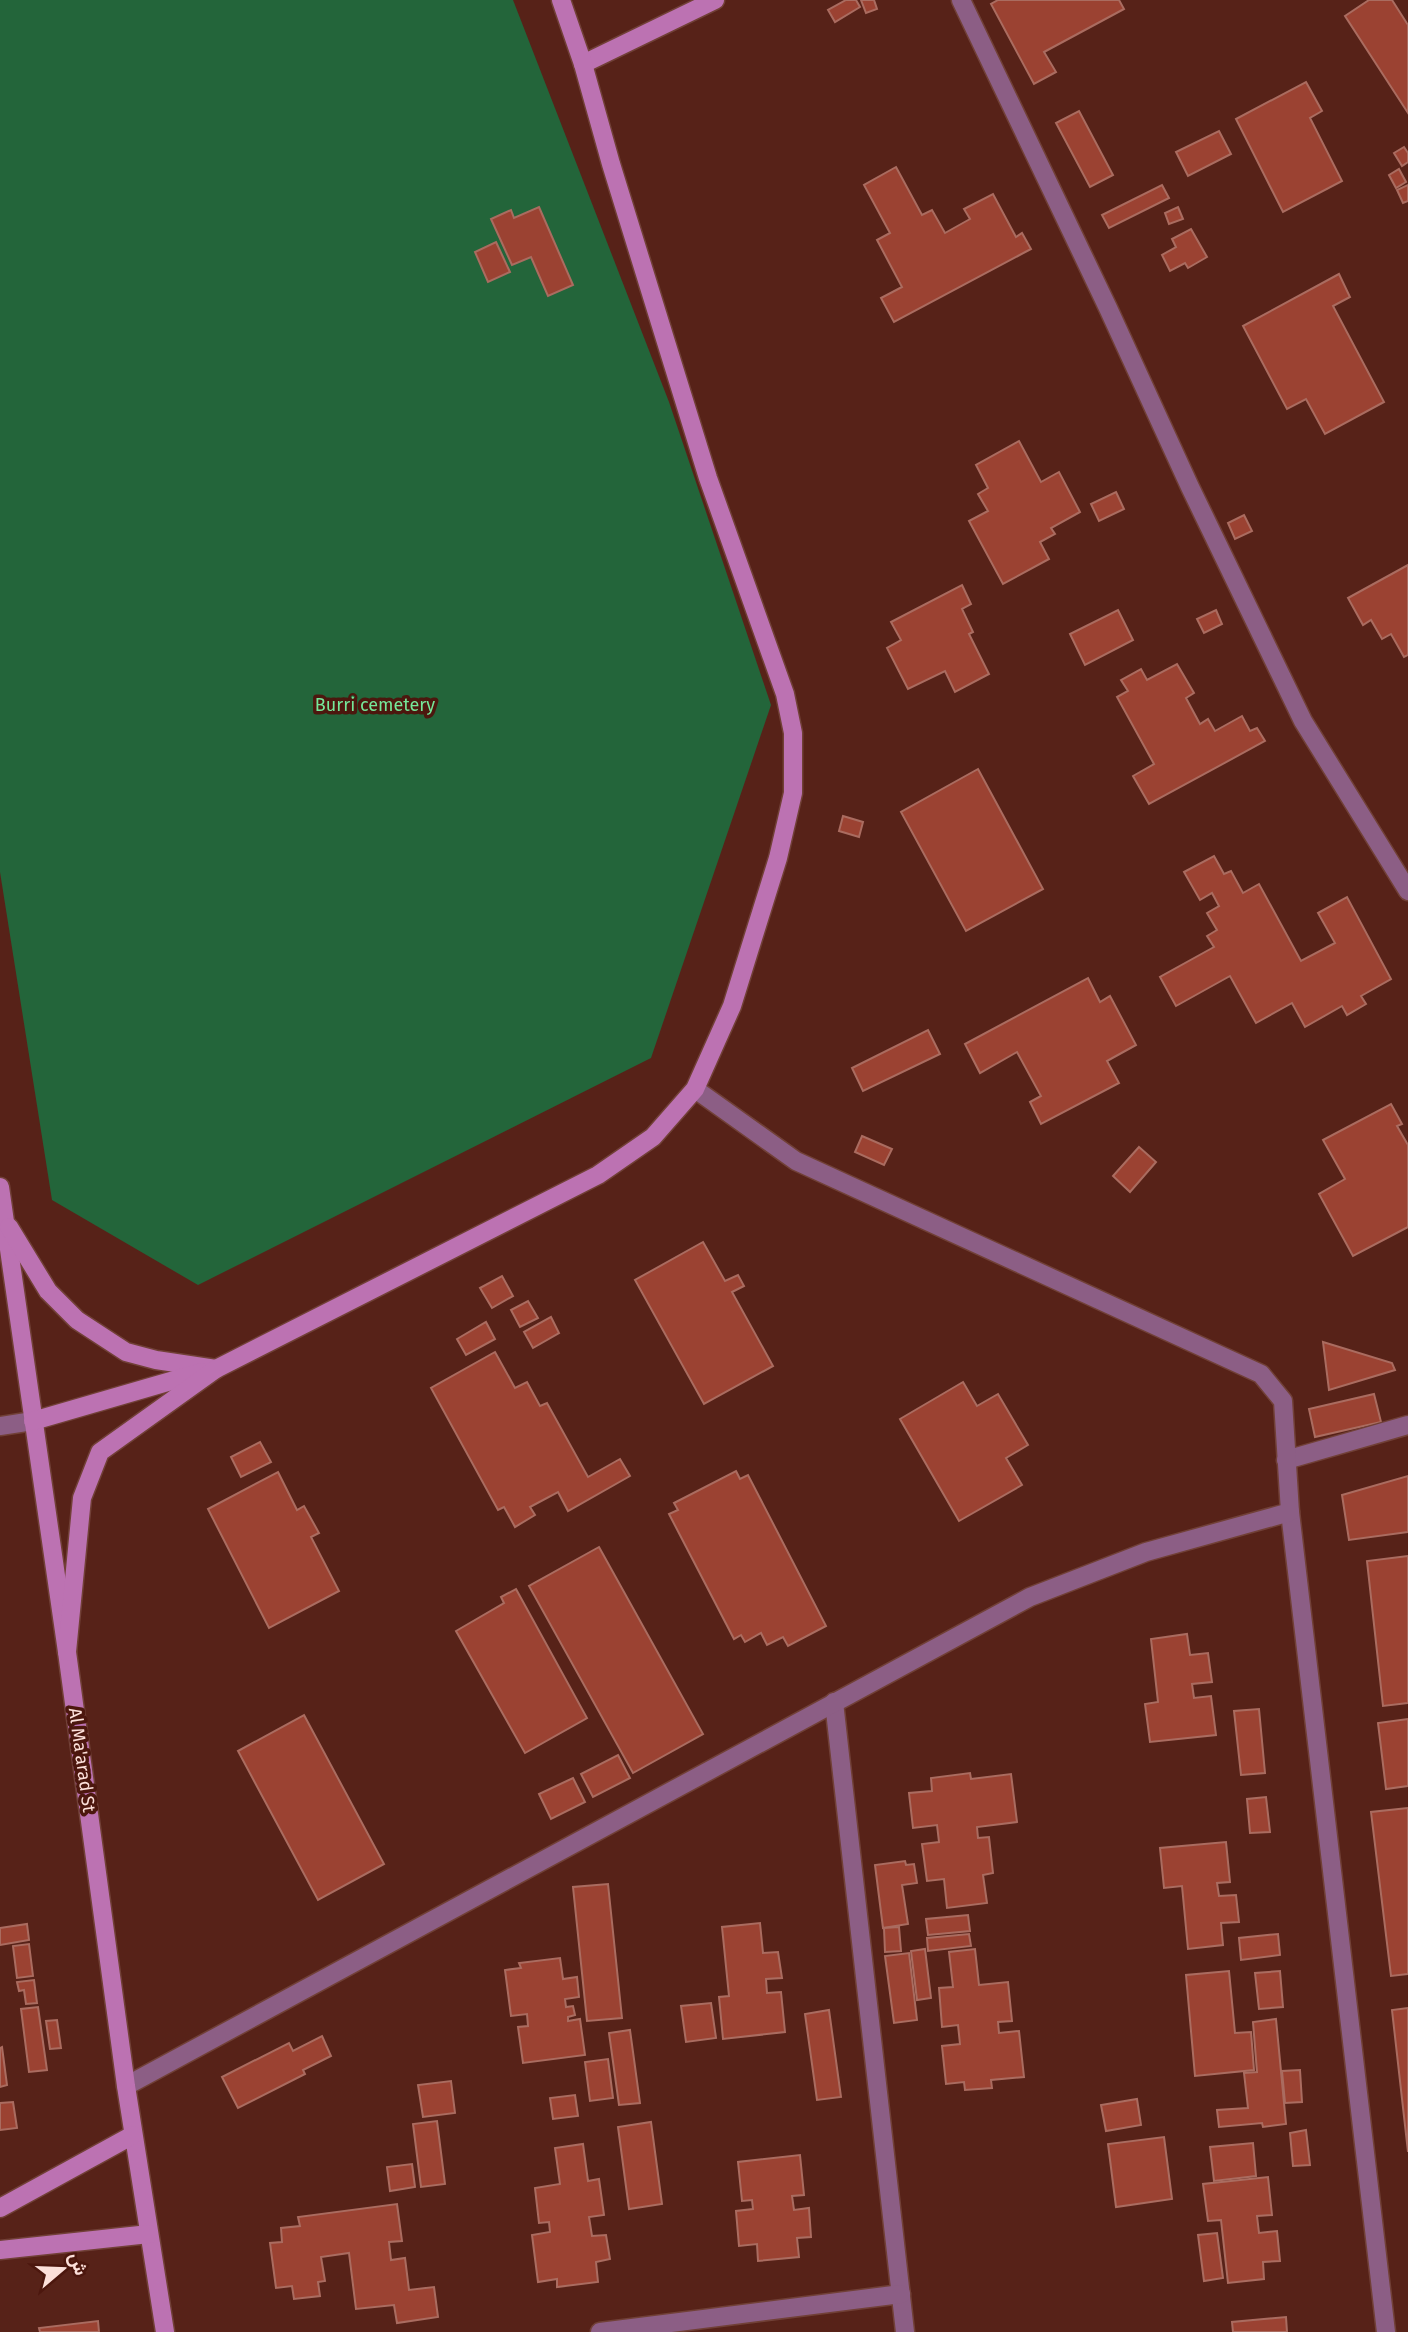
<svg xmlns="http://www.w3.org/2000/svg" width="1408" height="2332" font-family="'Fira Sans',Vazirmatn,sans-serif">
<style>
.green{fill:#23653a}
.building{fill:#9b4232;stroke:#aa6c60;stroke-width:2}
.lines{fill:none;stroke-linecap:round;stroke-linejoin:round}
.lane-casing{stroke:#714037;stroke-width:21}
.street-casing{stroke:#714037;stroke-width:21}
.secondary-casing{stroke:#714037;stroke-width:21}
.lane{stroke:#8c5e85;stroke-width:18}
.street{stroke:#8c5e85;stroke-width:18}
.secondary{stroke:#bc72b2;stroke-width:18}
.labels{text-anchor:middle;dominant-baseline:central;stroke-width:7;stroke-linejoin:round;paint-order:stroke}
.park-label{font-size:18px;fill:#75e89a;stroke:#4c170e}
.street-label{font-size:18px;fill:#fce0da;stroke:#4c170e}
</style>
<rect width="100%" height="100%" fill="#572218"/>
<!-- green -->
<polygon class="green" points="0,0 513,0 669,402 771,705 651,1058 198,1285 52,1200 0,872"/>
<!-- building -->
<g class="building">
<polygon points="846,0 856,0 860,7 835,22 828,10"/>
<polygon points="861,0 874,0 877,9 866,13"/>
<polygon points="998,0 1119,0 1124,9 1044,52 1056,72 1034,84 991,4"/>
<polygon points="1369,0 1392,0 1408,25 1408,113 1345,16"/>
<polygon points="1306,82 1322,111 1310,118 1342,181 1283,212 1236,119"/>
<polygon points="1079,111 1113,175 1090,187 1056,123"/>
<polygon points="1219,131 1231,154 1188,176 1176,152"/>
<polygon points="1404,147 1408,153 1408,162 1402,166 1394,153"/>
<polygon points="896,167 922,215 932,210 945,233 970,219 964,209 993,194 1016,237 1022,233 1031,249 894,322 881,298 902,287 877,240 890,233 864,185"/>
<polygon points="1399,169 1406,182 1396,188 1389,175"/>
<polygon points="1162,185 1169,198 1109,228 1102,215"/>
<polygon points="1408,185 1408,201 1403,203 1397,190"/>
<polygon points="539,207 573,285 548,296 531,257 512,265 491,219 511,210 514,218"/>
<polygon points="1178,207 1183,219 1169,224 1165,213"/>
<polygon points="1191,229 1207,257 1188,268 1185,263 1170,271 1162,255 1176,247 1172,239"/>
<polygon points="496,242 510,272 488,282 475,252"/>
<polygon points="1339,274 1350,297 1333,306 1384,402 1325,434 1306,399 1287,409 1243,326"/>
<polygon points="1019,441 1041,482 1059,472 1080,512 1051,528 1055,534 1040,542 1049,559 1003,584 969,521 988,511 978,494 988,488 976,465"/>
<polygon points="1116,492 1124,509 1099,521 1091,504"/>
<polygon points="1244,515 1252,531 1235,539 1228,523"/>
<polygon points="1408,565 1408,655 1404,657 1391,634 1382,639 1371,620 1363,625 1348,598"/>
<polygon points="962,585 971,604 962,609 973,632 969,634 989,674 955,692 945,671 908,689 887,648 901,640 891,622"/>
<polygon points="1118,610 1133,640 1085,665 1070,634"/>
<polygon points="1216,610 1222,624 1204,633 1197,619"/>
<polygon points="1177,664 1194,693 1186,698 1200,724 1208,719 1215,731 1242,716 1250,731 1257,728 1265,741 1149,804 1133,776 1154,764 1117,697 1128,691 1121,680 1141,669 1147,680"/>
<polygon points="978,769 1043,889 966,931 901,812"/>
<polygon points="843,816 863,822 859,837 839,831"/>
<polygon points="1214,856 1224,874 1231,871 1243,893 1259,884 1301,961 1335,943 1318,913 1347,897 1391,979 1361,996 1366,1004 1347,1015 1342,1006 1305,1027 1292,1003 1256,1023 1230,976 1176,1006 1160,977 1214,947 1207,936 1217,930 1207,913 1219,906 1212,893 1200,900 1184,872"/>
<polygon points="1088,978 1100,1002 1110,996 1136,1045 1107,1061 1119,1083 1041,1124 1030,1102 1041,1096 1017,1052 980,1073 965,1044"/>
<polygon points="928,1030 940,1054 863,1091 852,1068"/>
<polygon points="1391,1104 1402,1124 1397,1126 1408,1145 1408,1227 1353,1256 1319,1194 1345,1179 1323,1140"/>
<polygon points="862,1136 892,1149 884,1165 855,1152"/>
<polygon points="1139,1147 1156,1162 1130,1192 1113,1176"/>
<polygon points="703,1242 725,1281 738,1275 744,1286 732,1292 773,1366 704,1404 635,1280"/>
<polygon points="502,1276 513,1296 492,1308 480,1288"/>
<polygon points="528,1301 538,1318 520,1327 511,1310"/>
<polygon points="551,1317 559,1333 533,1348 524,1332"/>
<polygon points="486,1322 495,1339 466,1355 457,1339"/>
<polygon points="1323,1342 1392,1363 1395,1370 1329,1390"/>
<polygon points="495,1352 515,1388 527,1382 540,1406 547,1403 588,1477 620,1459 630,1476 568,1511 558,1492 530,1507 535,1515 515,1527 504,1507 498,1510 431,1388"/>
<polygon points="963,1382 977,1406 998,1394 1028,1445 1006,1458 1022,1485 959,1521 900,1419"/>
<polygon points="1374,1394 1381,1422 1315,1437 1309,1409"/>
<polygon points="260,1442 271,1462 241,1477 231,1457"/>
<polygon points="736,1471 740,1479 748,1475 826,1626 788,1646 783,1637 767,1645 761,1633 745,1642 741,1635 734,1639 669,1514 678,1510 674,1503"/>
<polygon points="278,1472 297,1510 304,1506 319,1533 311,1537 339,1591 269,1628 208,1509"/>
<polygon points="1408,1476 1408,1532 1349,1540 1342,1495"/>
<polygon points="599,1547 703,1734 633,1773 529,1586"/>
<polygon points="1408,1556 1408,1703 1383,1706 1367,1561"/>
<polygon points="516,1589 587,1718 525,1753 456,1631 504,1603 501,1597"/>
<polygon points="1187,1634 1190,1655 1208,1653 1212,1682 1192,1684 1194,1698 1211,1696 1216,1735 1150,1742 1145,1704 1158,1702 1151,1639"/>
<polygon points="1259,1709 1265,1773 1241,1775 1234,1711"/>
<polygon points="304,1715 384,1864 318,1900 238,1751"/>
<polygon points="1408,1719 1408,1786 1386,1789 1378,1723"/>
<polygon points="618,1755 630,1778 593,1797 581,1774"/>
<polygon points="970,1773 971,1779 1011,1774 1017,1822 977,1827 978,1838 989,1837 993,1873 983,1875 987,1903 947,1908 944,1879 927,1881 922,1844 939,1842 937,1825 913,1828 909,1793 932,1791 931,1778"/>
<polygon points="573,1778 585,1802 551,1819 539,1794"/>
<polygon points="1266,1797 1270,1832 1250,1833 1247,1799"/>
<polygon points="1408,1808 1408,1974 1391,1976 1371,1812"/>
<polygon points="1226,1842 1230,1882 1217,1883 1219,1896 1236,1895 1239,1922 1221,1923 1223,1945 1188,1949 1182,1886 1164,1888 1160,1848"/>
<polygon points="905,1861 906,1865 914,1864 917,1883 902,1885 908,1924 883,1928 875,1865"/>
<polygon points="608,1884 622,2018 587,2021 573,1887"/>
<polygon points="968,1915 970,1931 928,1935 926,1919"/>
<polygon points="760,1923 763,1953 778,1952 782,1978 766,1979 767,1993 781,1992 785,2032 723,2039 719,1997 729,1996 722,1927"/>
<polygon points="27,1924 29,1940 0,1945 0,1928"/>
<polygon points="899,1927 901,1951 885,1952 884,1928"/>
<polygon points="969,1934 971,1946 928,1951 927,1938"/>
<polygon points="1278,1934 1280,1955 1241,1960 1239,1938"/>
<polygon points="29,1944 33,1976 17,1978 13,1946"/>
<polygon points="925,1949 931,1998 917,2000 911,1951"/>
<polygon points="975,1949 979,1985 1008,1982 1012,2021 998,2022 999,2033 1019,2031 1024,2077 991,2080 992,2088 965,2090 964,2082 946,2084 942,2046 960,2044 958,2025 942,2027 939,1988 953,1987 949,1952"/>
<polygon points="909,1953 917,2020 894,2023 885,1956"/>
<polygon points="560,1958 563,1979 577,1977 579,1997 565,1999 566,2007 573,2006 575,2015 568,2017 568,2021 580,2019 585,2055 523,2063 518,2027 528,2026 527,2014 511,2016 505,1970 521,1968 519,1963"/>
<polygon points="1229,1971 1235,2033 1251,2032 1254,2070 1195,2076 1186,1975"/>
<polygon points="1280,1971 1283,2007 1259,2009 1255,1973"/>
<polygon points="34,1980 37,2003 26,2004 24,1990 19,1991 17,1982"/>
<polygon points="711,2003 716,2038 686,2042 681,2006"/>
<polygon points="38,2007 47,2070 29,2072 21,2009"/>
<polygon points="1408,2008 1408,2152 1392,2010"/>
<polygon points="829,2010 841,2097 817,2100 805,2014"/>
<polygon points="1276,2019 1286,2124 1263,2127 1262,2123 1219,2127 1217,2110 1248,2108 1244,2073 1257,2072 1253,2022"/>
<polygon points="57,2020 61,2048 50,2049 46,2021"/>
<polygon points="630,2030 640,2103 619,2105 609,2033"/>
<polygon points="322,2036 331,2056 303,2070 305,2074 238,2108 222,2077 289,2043 293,2051"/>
<polygon points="2,2047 7,2085 0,2087 0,2048"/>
<polygon points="608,2059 613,2098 590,2101 585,2062"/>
<polygon points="1300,2070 1302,2102 1285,2103 1282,2071"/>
<polygon points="451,2081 455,2113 423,2117 418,2085"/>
<polygon points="575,2095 578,2116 553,2119 550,2098"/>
<polygon points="1137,2099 1141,2125 1106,2131 1101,2105"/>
<polygon points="13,2102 17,2128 0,2130 0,2103"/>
<polygon points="437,2121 445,2184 421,2187 413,2124"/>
<polygon points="651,2122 662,2204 629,2209 618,2127"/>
<polygon points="1306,2130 1310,2165 1293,2166 1290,2133"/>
<polygon points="1164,2137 1172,2199 1116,2207 1108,2144"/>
<polygon points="1253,2143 1256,2176 1214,2181 1210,2147"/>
<polygon points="583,2144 588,2181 599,2179 604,2215 589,2217 592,2236 606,2235 610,2259 596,2262 598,2282 557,2287 557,2279 538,2282 532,2235 550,2232 549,2222 539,2223 535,2188 560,2184 555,2148"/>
<polygon points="800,2155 804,2195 792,2196 794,2210 809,2208 811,2237 797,2238 799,2257 758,2261 757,2244 739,2246 736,2211 753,2209 752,2200 742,2201 738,2162"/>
<polygon points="412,2164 415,2187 390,2191 387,2167"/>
<polygon points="1268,2177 1272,2215 1257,2216 1259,2233 1277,2231 1280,2261 1263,2262 1264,2279 1228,2283 1221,2220 1208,2221 1203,2184"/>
<polygon points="397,2204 402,2241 389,2242 391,2260 405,2258 409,2290 434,2287 438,2317 397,2323 394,2305 356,2309 349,2253 321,2257 325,2281 318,2282 320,2296 294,2299 292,2286 276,2288 270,2243 282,2242 281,2228 300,2226 298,2217"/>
<polygon points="1217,2233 1223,2278 1204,2281 1198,2235"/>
<polygon points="1286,2317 1287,2332 1233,2332 1232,2322"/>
<polygon points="98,2321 99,2332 40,2332 39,2328"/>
</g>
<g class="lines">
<defs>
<polyline id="lane" points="961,0 1108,308 1190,487 1303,721 1408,891"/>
<g id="street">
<polyline points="0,1426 33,1421"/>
<polyline points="1286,1460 1408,1425"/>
<polyline points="1290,1512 1386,2332"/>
<polyline points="834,1702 905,2332"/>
<polyline points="126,2086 1030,1597 1146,1552 1290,1512 1283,1401 1261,1374 796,1161 695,1089"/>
<polyline points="600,2332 901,2294"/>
</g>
<g id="secondary">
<polyline points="583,64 715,0"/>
<polyline points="0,1187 67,1652 126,2086 165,2332"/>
<polyline points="9,1227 48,1291 77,1320 126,1352 156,1360 216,1369"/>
<polyline points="33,1421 202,1372"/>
<polyline points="67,1652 82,1498 100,1452 216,1369 598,1175 653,1137 695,1089 732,1006 778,858 793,793 793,733 785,694 708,478 611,164 583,64 561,0"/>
<polyline points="0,2208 133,2135"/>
<polyline points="0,2250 149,2234"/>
</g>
</defs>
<!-- lane casing -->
<use href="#lane" class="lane-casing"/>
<!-- street casing -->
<use href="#street" class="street-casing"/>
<!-- secondary casing -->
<use href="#secondary" class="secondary-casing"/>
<!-- lane -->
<use href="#lane" class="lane"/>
<!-- street -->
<use href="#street" class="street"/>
<!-- secondary -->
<use href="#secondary" class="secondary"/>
</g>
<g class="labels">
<!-- park labels -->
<g class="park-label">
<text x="375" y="705">Burri cemetery</text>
</g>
<!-- street labels -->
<g class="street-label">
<text transform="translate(82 1760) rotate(82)">Al Ma'arad St</text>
</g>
</g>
<!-- north arrow -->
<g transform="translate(63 2269) rotate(71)" stroke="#4c170e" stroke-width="5" paint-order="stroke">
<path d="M0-5L12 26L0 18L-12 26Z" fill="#fce0da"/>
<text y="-10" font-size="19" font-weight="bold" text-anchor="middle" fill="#fce0da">ش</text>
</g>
</svg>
